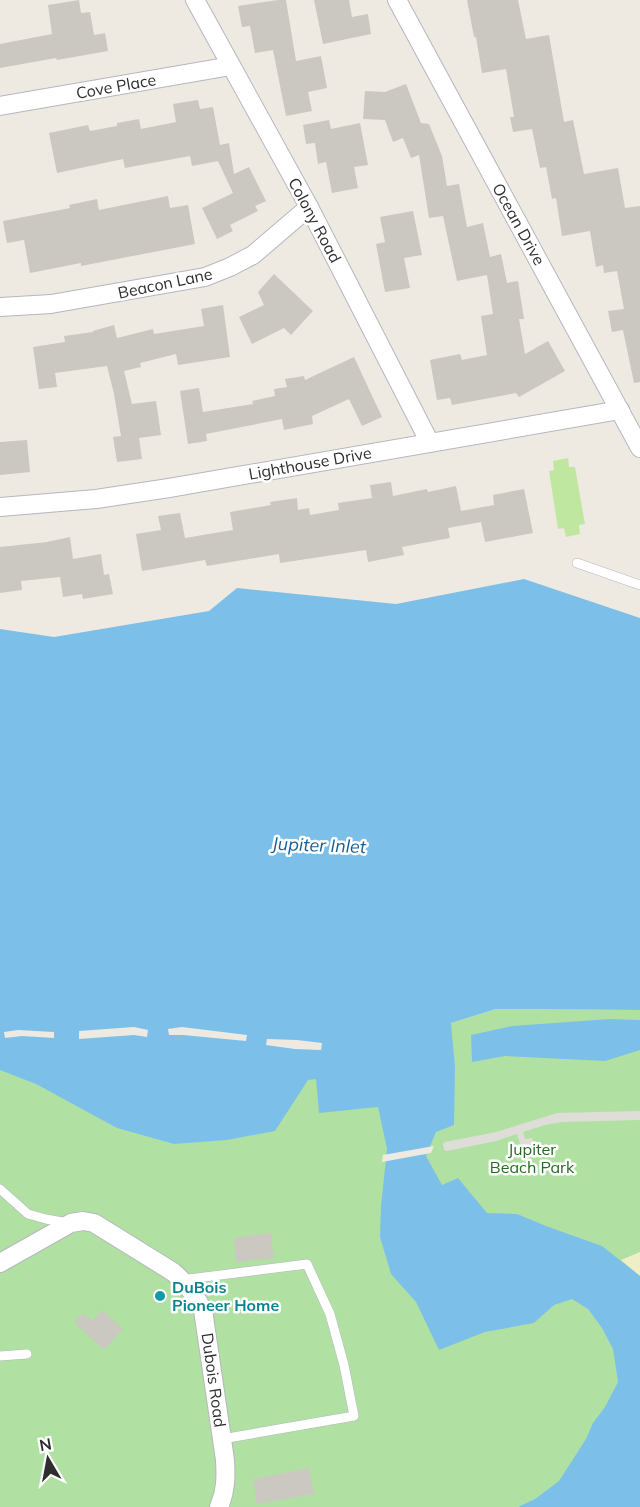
<svg xmlns="http://www.w3.org/2000/svg" width="640" height="1507" font-family="Mulish,sans-serif">
<style>
.green{fill:#b1e1a2}
.sand{fill:#f0eec7}
.pitch{fill:#c0e79f}
.plaza{fill:#deddd8}
.water{fill:#7cc0e9}
.pier{fill:#eeeae2}
.building{fill:#cac8c0}
.lines{fill:none;stroke-linecap:round;stroke-linejoin:round}
.service-casing{stroke:#b5b6c0;stroke-width:10}
.minor-casing{stroke:#b5b6c0;stroke-width:20}
.service{stroke:#fff;stroke-width:9}
.minor{stroke:#fff;stroke-width:18}
.culture-dot{fill:#0f9aa8;stroke:#fff;stroke-width:2}
.labels{text-anchor:middle;dominant-baseline:central;stroke-width:5;stroke-linejoin:round;paint-order:stroke}
.street-label{font-size:16px;fill:#2e2e2e;stroke:#fff}
.park-label{font-size:16px;fill:#276920;stroke:#fff}
.culture-label{font-size:16px;font-weight:bold;fill:#0d838f;stroke:#fff;text-anchor:start}
.water-label{font-size:18px;font-style:italic;fill:#165e9a;stroke:#fff}
</style>
<rect width="100%" height="100%" fill="#eeeae2"/>
<!-- green -->
<polygon class="green" points="496,1009 640,1010 640,1507 0,1507 0,1032 451,1023"/>
<!-- sand -->
<polygon class="sand" points="640,1252 640,1276 621,1260"/>
<!-- pitch -->
<polygon class="pitch" points="568,458 569,467 575,467 585,524 579,525 580,534 566,537 564,528 558,529 549,471 554,470 553,461"/>
<!-- plaza -->
<polygon class="plaza" points="640,1111 640,1120 562,1122 545,1125 523,1132 525,1139 532,1138 534,1144 521,1147 517,1134 496,1141 447,1151 444,1150 443,1144 445,1142 496,1132 557,1113"/>
<!-- water -->
<g class="water">
<polygon points="524,579 640,618 640,1010 496,1009 451,1023 455,1067 454,1125 436,1132 426,1156 442,1185 458,1178 487,1213 517,1214 546,1226 602,1246 640,1276 640,1507 518,1507 535,1499 559,1481 586,1439 593,1423 605,1407 618,1382 613,1349 602,1328 588,1309 572,1299 554,1305 534,1323 485,1332 439,1350 416,1302 391,1274 380,1237 381,1206 387,1149 378,1107 319,1113 316,1079 308,1080 275,1131 227,1140 174,1144 117,1128 36,1084 0,1070 0,629 54,637 209,611 237,588 396,604"/>
<polygon points="610,1019 640,1020 640,1050 605,1061 505,1056 472,1062 471,1035 512,1026"/>
</g>
<!-- pier -->
<g class="pier">
<polygon points="134,1027 148,1030 147,1037 134,1035 79,1039 79,1031"/>
<polygon points="182,1027 247,1035 246,1041 183,1035 169,1035 168,1029"/>
<polygon points="18,1030 54,1032 54,1038 22,1036 5,1038 4,1032"/>
<polygon points="267,1039 297,1040 322,1043 321,1050 295,1049 266,1045"/>
<polygon points="434,1146 431,1153 382,1162 383,1155"/>
</g>
<!-- building -->
<g class="building">
<polygon points="79,0 81,13 90,12 94,35 105,33 108,51 57,60 56,58 0,68 0,44 52,34 48,5"/>
<polygon points="278,0 286,0 296,61 321,56 327,88 308,92 312,111 286,116 273,50 255,53 250,26 242,27 238,6"/>
<polygon points="314,0 349,0 352,17 368,14 371,34 323,44"/>
<polygon points="467,0 518,0 526,39 549,35 564,122 573,120 584,174 618,168 625,208 640,206 640,382 634,383 623,330 612,332 608,311 624,309 617,271 604,273 603,265 596,267 590,231 562,236 556,198 552,199 546,167 540,168 532,129 513,132 510,117 514,117 506,69 482,73 476,37 474,37"/>
<polygon points="406,84 421,123 429,124 442,156 447,186 459,184 467,227 483,223 490,257 501,254 507,283 518,281 524,319 519,319 525,354 548,341 565,371 519,397 516,393 452,405 450,398 437,400 430,360 460,354 462,360 487,355 481,316 493,314 487,275 457,281 443,216 429,218 419,155 411,158 403,138 393,142 385,120 363,119 365,91 385,92"/>
<polygon points="198,100 200,109 213,107 220,145 229,143 234,174 249,167 266,201 255,206 258,211 230,225 233,231 217,239 202,208 233,193 218,161 192,166 190,156 125,168 123,159 57,173 49,133 88,125 90,131 117,126 117,123 139,119 141,129 176,122 173,104"/>
<polygon points="329,120 331,129 360,123 368,165 354,167 358,188 332,193 326,162 318,164 315,143 306,144 303,125"/>
<polygon points="168,196 170,208 188,205 195,244 81,266 81,263 30,273 24,240 7,243 3,221 70,208 69,205 97,199 99,210"/>
<polygon points="413,211 422,255 404,258 410,288 385,292 376,244 385,242 380,217"/>
<polygon points="274,274 313,311 291,335 284,328 252,344 239,317 264,305 258,292"/>
<polygon points="223,305 230,357 178,365 176,354 140,363 141,367 124,371 132,404 156,401 161,435 139,438 142,459 117,462 113,437 121,436 114,394 107,366 55,373 57,387 39,389 33,347 65,342 64,336 93,332 93,331 114,325 117,338 153,329 154,334 204,326 201,309"/>
<polygon points="354,357 382,417 362,426 349,399 312,416 313,424 284,430 282,419 206,434 207,441 188,444 180,391 199,388 203,412 253,404 252,401 275,396 274,389 287,387 285,379 304,376 305,380"/>
<polygon points="27,440 30,472 0,475 0,442"/>
<polygon points="391,482 393,496 427,489 428,492 456,486 461,511 494,505 493,495 524,489 533,533 485,542 481,522 448,528 450,538 402,547 404,555 368,562 366,550 280,563 279,554 207,566 205,560 142,571 136,534 161,530 158,516 180,513 185,538 233,530 230,512 271,505 270,502 297,498 298,510 309,508 310,515 339,510 338,503 372,498 370,485"/>
<polygon points="70,537 73,559 101,554 104,575 109,574 113,594 83,599 82,594 63,597 60,577 21,581 22,590 0,593 0,547 47,542"/>
<polygon points="271,1233 274,1258 236,1262 234,1238"/>
<polygon points="102,1310 123,1329 104,1350 74,1322 83,1313 92,1321"/>
<polygon points="309,1468 314,1494 257,1504 253,1479"/>
</g>
<g class="lines">
<defs>
<g id="service">
<polyline points="577,563 640,585"/>
<polyline points="0,1189 28,1214 46,1219 68,1223"/>
<polyline points="181,1280 307,1264 330,1314 344,1365 354,1416 222,1439"/>
<polyline points="0,1356 27,1354"/>
</g>
<g id="minor">
<polyline points="195,0 309,207 430,443"/>
<polyline points="397,0 640,448"/>
<polyline points="0,106 231,66"/>
<polyline points="0,307 51,304 205,277 230,267 253,255 309,207"/>
<polyline points="0,507 96,499 169,488 620,410"/>
<path d="M0 1263 71 1223 83 1221 94 1223 173 1272C186 1283 195 1295 203 1310L225 1460C226 1477 226 1491 219 1507"/>
</g>
</defs>
<!-- service casing -->
<use href="#service" class="service-casing"/>
<!-- minor casing -->
<use href="#minor" class="minor-casing"/>
<!-- service -->
<use href="#service" class="service"/>
<!-- minor -->
<use href="#minor" class="minor"/>
</g>
<!-- markers -->
<circle class="culture-dot" cx="160" cy="1296" r="6"/>
<g class="labels">
<!-- street labels -->
<g class="street-label">
<text transform="translate(116 86) rotate(-10)">Cove Place</text>
<text transform="translate(315 220) rotate(62)">Colony Road</text>
<text transform="translate(519 224) rotate(61)">Ocean Drive</text>
<text transform="translate(165 283) rotate(-12)">Beacon Lane</text>
<text transform="translate(310 463) rotate(-10)">Lighthouse Drive</text>
<text transform="translate(214 1380) rotate(82)">Dubois Road</text>
</g>
<!-- park labels -->
<g class="park-label">
<text x="532" y="1149">Jupiter<tspan x="532" dy="18">Beach Park</tspan></text>
</g>
<!-- culture labels -->
<g class="culture-label">
<text x="172" y="1287">DuBois<tspan x="172" dy="18">Pioneer Home</tspan></text>
</g>
<!-- water labels -->
<g class="water-label">
<text transform="translate(319 845) rotate(2)">Jupiter Inlet</text>
</g>
</g>
<!-- north arrow -->
<g transform="translate(48 1459) rotate(350)" stroke="#ffffff" stroke-width="4.5" paint-order="stroke">
<path d="M0-4.5L10 22L0 15L-10 22Z" fill="#2e2e2e"/>
<text y="-9" font-size="16" font-weight="bold" text-anchor="middle" fill="#2e2e2e">N</text>
</g>
</svg>
